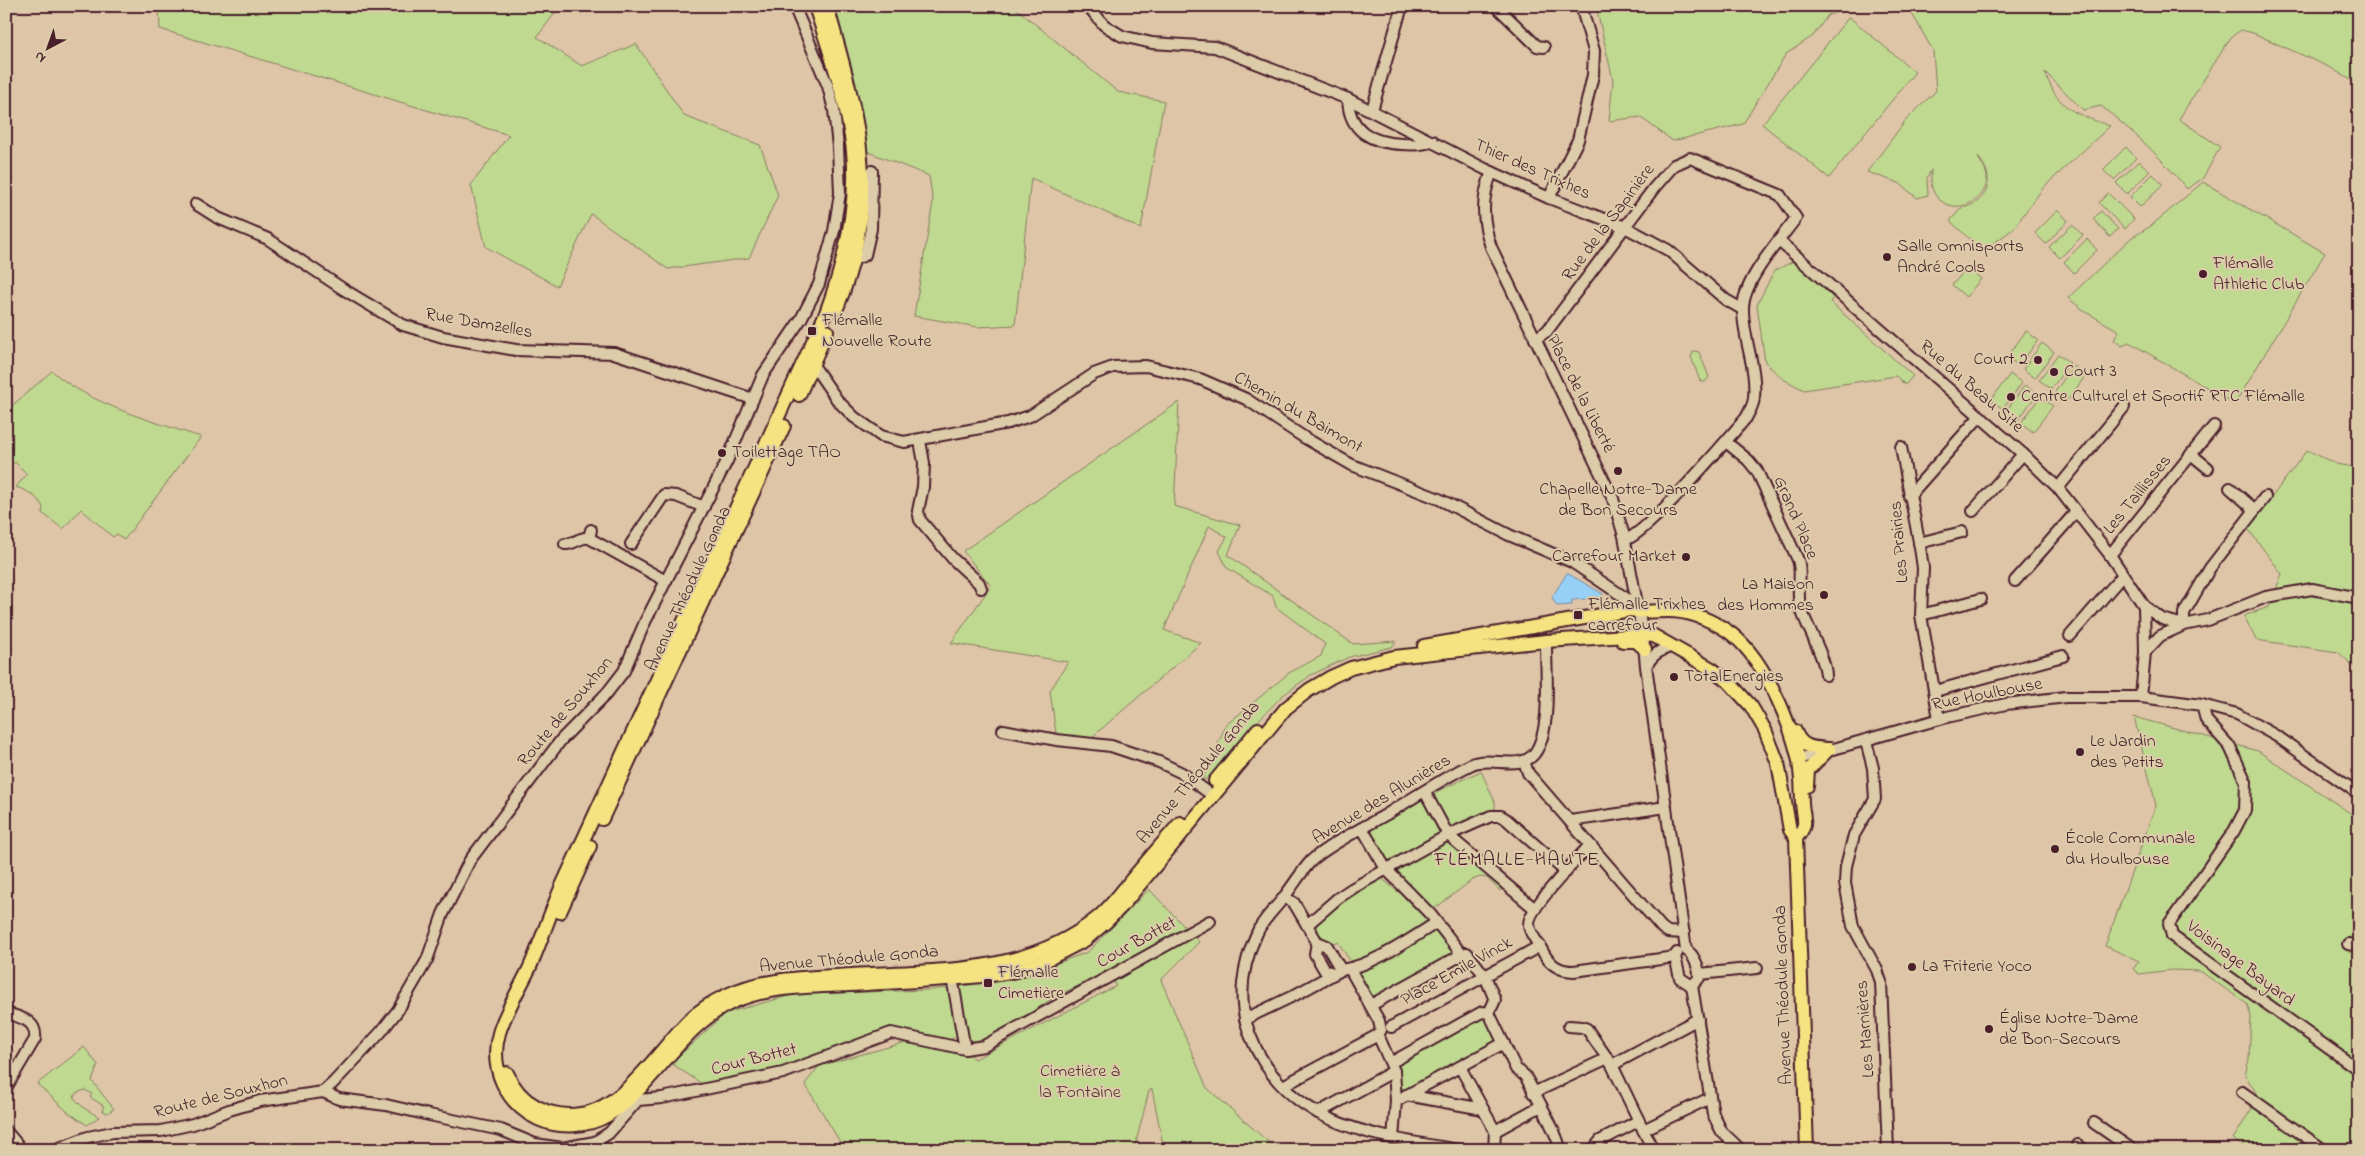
<svg xmlns="http://www.w3.org/2000/svg" width="2365" height="1156" font-family="'Indie Flower',sans-serif">
<style>
.green{fill:#bfd990;stroke:#847c5e}
.water{fill:#97d0f6;stroke:#7889a5}
.lines{fill:none;stroke-linecap:round;stroke-linejoin:round}
.minor-casing{stroke:#4a1f2b;stroke-width:14}
.major-casing{stroke:#4a1f2b;stroke-width:16}
.minor{stroke:#dca;stroke-width:10}
.major{stroke:#f5e382;stroke-width:12}
.poi-dot{fill:#4a1f2b;stroke:#dca;stroke-width:2}
.labels{text-anchor:middle;dominant-baseline:central;stroke-width:4;stroke-linejoin:round;paint-order:stroke}
.street-label{font-size:18px;fill:#4a1f2b;stroke:#dca}
.poi-label{font-size:18px;fill:#4a1f2b;stroke:#dca;text-anchor:start}
.park-label{font-size:18px;fill:#563235;stroke:#dca}
.quarter-label{font-size:20px;letter-spacing:1px;fill:#4a1f2b;stroke:#dca}
</style>
<rect width="100%" height="100%" fill="#dec5a7"/>
<filter id="ink" filterUnits="userSpaceOnUse"><feTurbulence type="fractalNoise" baseFrequency=".02" numOctaves="2"/><feDisplacementMap in="SourceGraphic" scale="10" xChannelSelector="R" yChannelSelector="G"/><feConvolveMatrix kernelMatrix="1 2 1 2 8 2 1 2 1" color-interpolation-filters="sRGB"/></filter>
<g filter="url(#ink)">
<!-- green -->
<g class="green">
<polygon points="159,6 560,6 537,37 582,66 636,44 684,116 760,145 778,195 749,258 668,269 591,214 557,286 486,247 471,185 509,135 160,29"/>
<polygon points="832,6 1013,6 1118,92 1164,101 1141,229 1031,178 1015,325 978,327 914,316 933,202 929,176 866,151 861,109"/>
<polygon points="1596,6 1860,6 1828,15 1813,36 1786,54 1743,124 1673,141 1640,117 1609,121 1613,80"/>
<path d="M1910 6H2359V85L2331 68 2253 33 2241 30 2231 37 2179 119 2220 147 2203 178 2187 189C2162 158 2133 131 2101 106L2083 110 2045 72C2058 110 2074 113 2110 126L2043 188 2013 229 1983 251 1950 221 1961 208C1988 204 1997 177 1978 157 1981 164 1988 171 1987 181 1983 206 1951 215 1936 196 1930 188 1931 179 1931 170L1927 178 1928 195 1917 198 1899 183 1867 172 1906 120 1936 91 1933 51 1909 8Z"/>
<polygon points="1849,17 1915,72 1829,178 1762,124"/>
<polygon points="2126,147 2136,158 2114,180 2103,170"/>
<polygon points="2139,161 2150,171 2127,194 2116,183"/>
<polygon points="2153,174 2163,185 2140,207 2130,197"/>
<polygon points="2203,182 2325,253 2235,404 2129,342 2122,346 2114,340 2119,331 2086,312 2068,298 2131,238 2151,226"/>
<polygon points="2108,193 2134,219 2125,229 2099,203"/>
<polygon points="2058,210 2068,221 2046,244 2035,233"/>
<polygon points="2101,211 2118,229 2110,237 2093,219"/>
<polygon points="2072,225 2083,235 2060,258 2049,247"/>
<polygon points="2087,239 2097,250 2074,273 2064,262"/>
<polygon points="1796,260 1833,298 1830,302 1913,376 1905,385 1896,376 1804,390 1783,379 1765,362 1757,305 1774,271"/>
<polygon points="1968,267 1981,279 1966,297 1952,285"/>
<polygon points="2026,331 2038,340 2019,366 2007,357"/>
<polygon points="2042,343 2054,352 2035,378 2023,369"/>
<polygon points="1694,351 1699,352 1709,377 1705,382 1700,381 1691,357"/>
<polygon points="2058,354 2070,363 2051,389 2039,380"/>
<polygon points="2073,366 2086,375 2067,401 2055,392"/>
<path d="M52 371C89 404 154 422 201 437L124 540 117 534 113 537 81 509 63 529 42 513 43 507C37 496 28 491 16 487L27 474 15 462 6 468V411Z"/>
<polygon points="2010,374 2022,383 2003,409 1991,400"/>
<polygon points="2025,385 2037,394 2018,420 2006,411"/>
<polygon points="2040,397 2053,406 2033,432 2021,423"/>
<polygon points="1179,402 1174,506 1240,525 1228,555 1353,644 1396,641 1392,647 1349,657 1311,675 1282,696 1255,724 1217,773 1202,781 1226,725 1289,673 1321,656 1325,644 1276,607 1273,596 1227,568 1219,551 1227,537 1209,526 1164,630 1201,643 1085,743 1057,740 1050,691 1068,662 951,643 991,586 963,551"/>
<polygon points="2307,450 2336,464 2359,468 2359,671 2338,652 2256,640 2244,616 2269,607 2282,574 2248,529"/>
<polygon points="2134,717 2258,751 2359,819 2359,1150 2248,1150 2233,1139 2259,1097 2245,1075 2249,1059 2251,1017 2247,1004 2200,971 2172,970 2139,974 2133,969 2139,961 2105,946 2156,805"/>
<polygon points="1481,771 1495,802 1495,809 1451,830 1431,798 1440,790"/>
<polygon points="1420,800 1424,800 1442,833 1389,864 1371,834 1371,829"/>
<polygon points="1447,840 1505,886 1500,891 1487,878 1480,877 1472,880 1437,907 1430,908 1395,871"/>
<polygon points="1379,876 1398,892 1403,892 1406,899 1428,918 1429,923 1384,951 1351,962 1338,942 1331,943 1319,934 1316,922 1342,899"/>
<polygon points="1149,889 1199,942 1161,980 1207,1088 1274,1147 1282,1150 1164,1150 1152,1089 1149,1091 1134,1150 845,1150 805,1084 819,1066 903,1043 973,1053 971,1057 975,1059 1116,986 1109,972 1056,996 1000,1033 978,1042 953,1037 950,1042 891,1033 783,1073 708,1088 671,1063 726,1013 796,994 931,990 1013,979 1088,952"/>
<polygon points="1434,930 1453,948 1453,955 1373,1000 1355,971"/>
<polygon points="1485,1015 1498,1041 1401,1094 1400,1092 1398,1064"/>
<polygon points="84,1047 98,1065 92,1081 114,1109 107,1113 102,1110 104,1106 90,1097 92,1094 85,1090 76,1093 74,1098 84,1108 99,1117 87,1125 68,1112 37,1084"/>
</g>
<!-- water -->
<polygon class="water" points="1567,573 1603,594 1601,598 1572,600 1572,605 1557,606 1552,597"/>
<g class="lines">
<defs>
<g id="minor">
<polyline points="1088,6 1104,25 1122,36 1152,43 1215,47 1348,99 1485,169 1549,198 1625,227 1668,250 1726,300 1742,309"/>
<polyline points="1496,6 1537,46 1544,47"/>
<path d="M1348 99C1349 132 1373 143 1402 144 1413 145 1423 145 1433 141"/>
<polyline points="1372,110 1402,6"/>
<path d="M1492 172C1481 198 1482 220 1491 247L1613 499 1624 536 1643 635 1646 666 1686 950C1694 954 1700 970 1699 978L1692 986"/>
<polyline points="1549,198 1578,140 1593,75 1594,51 1581,6"/>
<polyline points="196,204 218,218 268,239 343,289 403,325 443,337 516,350 614,353 753,399"/>
<polyline points="1779,241 2023,454 2058,488 2110,555 2144,606 2145,652 2141,697"/>
<polyline points="846,256 855,259 865,255 871,229 872,171"/>
<path d="M1535 339 1547 331 1654 188 1674 165 1690 158 1780 195 1796 218C1780 240 1742 281 1743 310 1743 339 1757 368 1754 397 1754 405 1749 412 1746 418 1726 441 1648 533 1625 540"/>
<polyline points="808,362 813,365 838,401 854,417 881,436 904,442 1008,423 1030,416 1094,374 1113,367 1146,366 1200,379 1246,399 1305,438 1352,465 1439,499 1509,535 1572,562 1630,601 1636,602"/>
<polyline points="920,441 924,463 923,487 918,511 920,520 953,559 979,583 981,588"/>
<path d="M1726 442 1748 460 1757 471 1798 560C1803 575 1796 590 1800 606 1806 626 1825 656 1826 675"/>
<polyline points="1901,447 1920,547 1923,568 1921,615 1939,719"/>
<polyline points="2191,454 2208,468"/>
<polyline points="2058,488 2124,407"/>
<polyline points="2230,488 2255,510"/>
<polyline points="1909,496 1980,416"/>
<polyline points="1973,511 2023,454"/>
<polyline points="591,530 589,538 666,581"/>
<polyline points="1919,543 1962,532"/>
<path d="M565 544C574 545 580 536 589 538"/>
<polyline points="631,544 664,495 676,496 704,507"/>
<polyline points="2110,555 2214,426"/>
<polyline points="2015,581 2076,512"/>
<polyline points="2144,606 2162,619 2184,625"/>
<polyline points="1921,615 1981,599"/>
<polyline points="2184,625 2184,613 2210,568 2265,497"/>
<polyline points="2070,636 2122,576"/>
<polyline points="2145,652 2160,636 2184,625 2208,620 2266,597 2312,589 2359,598"/>
<path d="M1646 666C1653 654 1660 650 1673 646"/>
<polyline points="1935,691 2063,656"/>
<polyline points="2202,705 2206,720 2230,747 2246,782 2245,810 2234,831 2169,924 2172,936 2359,1070"/>
<polyline points="1003,730 1057,740 1111,746 1159,762 1182,773 1213,796"/>
<polyline points="1866,741 1873,768 1875,799 1854,835 1846,866 1845,883 1853,926 1877,970 1881,982 1888,1150"/>
<polyline points="1798,759 1947,717 2006,704 2066,697 2141,697 2202,705 2237,714 2278,737 2359,794"/>
<polyline points="1524,761 1528,773 1662,928 1668,932 1684,933"/>
<polyline points="1425,792 1448,835 1535,909"/>
<polyline points="1570,821 1666,807"/>
<polyline points="1362,828 1386,869 1431,915 1460,952 1456,958 1371,1005"/>
<path d="M1590 845C1578 858 1528 909 1529 924 1529 933 1539 944 1543 952 1550 965 1559 971 1574 971L1675 957"/>
<path d="M1284 897 1294 903 1317 942 1327 946 1341 970C1372 966 1409 940 1436 923"/>
<polyline points="1307,925 1338,898 1353,888 1448,835 1491,816 1501,816 1506,819 1566,872"/>
<polyline points="1317,942 1315,954 1325,971 1334,973"/>
<polyline points="2348,944 2359,946"/>
<polyline points="1677,953 1675,957 1680,978 1692,986"/>
<polyline points="1460,954 1467,953 1485,976 1495,1000 1489,1013"/>
<polyline points="1350,969 1379,1021 1381,1030 1378,1035"/>
<polyline points="951,972 965,1049"/>
<polyline points="1700,974 1757,968"/>
<polyline points="1692,986 1713,1114 1722,1132 1741,1150"/>
<path d="M6 1013C21 1018 37 1020 35 1039L6 1088"/>
<polyline points="1245,1019 1293,996 1341,970"/>
<polyline points="1569,1026 1582,1027 1587,1029 1612,1065 1653,1150"/>
<polyline points="1391,1027 1540,946"/>
<polyline points="1378,1035 1394,1071 1396,1101 1393,1139"/>
<path d="M1392 1062 1482 1012 1489 1013 1516 1069C1519 1071 1522 1073 1525 1076 1532 1088 1560 1138 1560 1150"/>
<polyline points="1612,1065 1698,1019"/>
<polyline points="1460,1067 1483,1109"/>
<polyline points="1283,1086 1378,1035"/>
<polyline points="323,1092 339,1099 386,1105 429,1115 501,1130 535,1144 562,1148 595,1142 609,1133 638,1100 662,1098 783,1073 891,1033 965,1049 984,1046 1210,921"/>
<polyline points="2242,1092 2324,1150"/>
<polyline points="1533,1093 1608,1058"/>
<polyline points="1406,1095 1483,1109 1495,1131 1494,1150"/>
<polyline points="1396,1101 1504,1043"/>
<polyline points="1318,1113 1394,1071"/>
<polyline points="2094,1123 2133,1150"/>
<polyline points="1643,1130 1710,1098"/>
<polyline points="6,1131 22,1150"/>
<polyline points="1495,1131 1541,1106"/>
<polyline points="2078,1145 2084,1150"/>
<polyline points="54,1150 88,1137 113,1132 161,1131 193,1124 229,1110 260,1101 323,1092 333,1083 381,1032 398,1010 427,960 443,914 470,860 561,740 607,693 624,671 645,622 727,461 763,375 801,319 819,284 834,231 840,193 838,147 834,110 828,86 794,6"/>
<path d="M1460 1150C1375 1136 1286 1127 1250 1035 1237 1001 1242 965 1257 933 1263 919 1276 908 1284 897 1293 886 1301 872 1311 861 1328 845 1366 826 1387 814 1415 797 1443 778 1472 764 1490 756 1520 771 1534 754 1552 731 1546 675 1546 646"/>
<polyline points="1593,1150 1600,1141 1638,1121"/>
</g>
<g id="major">
<path d="M815 6C828 47 843 89 850 131 862 192 847 256 826 313L561 888C550 914 541 941 530 967 520 988 506 1010 499 1033 489 1068 506 1104 538 1119 560 1129 588 1127 608 1115 656 1085 680 1026 733 1002 768 986 811 987 849 985 897 982 944 980 991 975L1016 971 1041 963 1085 940 1105 923 1122 906 1286 708 1309 690 1331 677 1351 668 1394 657 1546 641 1643 635 1654 636 1712 669 1728 681 1751 706 1765 730 1778 763 1790 830 1796 838 1807 1150"/>
<path d="M827 6C858 116 883 197 837 308"/>
<polyline points="799,395 827,331"/>
<polyline points="1623,641 1636,641 1645,649"/>
<path d="M1424 646 1630 610C1643 613 1655 611 1668 611 1689 611 1709 619 1726 630 1762 653 1790 720 1799 761 1801 775 1802 789 1802 803 1803 819 1809 824 1796 838"/>
<path d="M1795 731C1801 748 1813 748 1829 749"/>
<polyline points="1215,781 1258,729"/>
<polyline points="1807,786 1808,770 1829,749"/>
<polyline points="602,819 784,426"/>
<polyline points="560,912 590,846"/>
<path d="M507 1073C519 1103 549 1119 581 1114 623 1108 659 1051 687 1022 698 1011 712 1002 727 995 765 977 810 978 852 975 937 970 1026 975 1096 919 1109 909 1118 896 1128 884 1145 863 1163 843 1180 823"/>
</g>
</defs>
<!-- minor casing -->
<use href="#minor" class="minor-casing"/>
<!-- major casing -->
<use href="#major" class="major-casing"/>
<!-- minor -->
<use href="#minor" class="minor"/>
<!-- major -->
<use href="#major" class="major"/>
</g>
</g>
<!-- markers -->
<g class="poi-dot">
<circle cx="1887" cy="257" r="5"/>
<circle cx="2203" cy="274" r="5"/>
<rect x="807" y="326" width="10" height="10" rx="2.5"/>
<circle cx="2038" cy="360" r="5"/>
<circle cx="2054" cy="372" r="5"/>
<circle cx="2011" cy="397" r="5"/>
<circle cx="722" cy="453" r="5"/>
<circle cx="1618" cy="471" r="5"/>
<circle cx="1686" cy="557" r="5"/>
<circle cx="1824" cy="595" r="5"/>
<rect x="1573" y="610" width="10" height="10" rx="2.5"/>
<circle cx="1674" cy="677" r="5"/>
<circle cx="2080" cy="752" r="5"/>
<circle cx="2055" cy="849" r="5"/>
<circle cx="1912" cy="967" r="5"/>
<rect x="983" y="978" width="10" height="10" rx="2.5"/>
<circle cx="1989" cy="1029" r="5"/>
</g>
<g class="labels">
<!-- street labels -->
<g class="street-label">
<text transform="translate(1532 170) rotate(24)">Thier des Trixhes</text>
<text transform="translate(1609 223) rotate(-53)">Rue de la Sapinière</text>
<text transform="translate(479 324) rotate(10)">Rue Damzelles</text>
<text transform="translate(1971 387) rotate(41)">Rue du Beau Site</text>
<text transform="translate(1580 394) rotate(63)">Place de la Liberté</text>
<text transform="translate(1298 413) rotate(30)">Chemin du Baimont</text>
<text transform="translate(2138 495) rotate(-51)">Les Taillisses</text>
<text transform="translate(1795 518) rotate(67)">Grand Place</text>
<text transform="translate(1900 542) rotate(-95)">Les Prairies</text>
<text transform="translate(689 589) rotate(-65)">Avenue Théodule Gonda</text>
<text transform="translate(1987 695) rotate(-11)">Rue Houlbouse</text>
<text transform="translate(566 712) rotate(-50)">Route de Souxhon</text>
<text transform="translate(1199 773) rotate(-50)">Avenue Théodule Gonda</text>
<text transform="translate(1382 800) rotate(-31)">Avenue des Alunières</text>
<text transform="translate(1137 943) rotate(-29)">Cour Bottet</text>
<text transform="translate(849 960) rotate(-5)">Avenue Théodule Gonda</text>
<text transform="translate(2240 964) rotate(37)">Voisinage Bayard</text>
<text transform="translate(1457 972) rotate(-29)">Place Emile Vinck</text>
<text transform="translate(1784 995) rotate(-92)">Avenue Théodule Gonda</text>
<text transform="translate(1866 1029) rotate(-94)">Les Marnières</text>
<text transform="translate(754 1060) rotate(-14)">Cour Bottet</text>
<text transform="translate(221 1097) rotate(-14)">Route de Souxhon</text>
</g>
<!-- poi labels -->
<g class="poi-label">
<text x="1897" y="247">Salle Omnisports<tspan x="1897" dy="21">André Cools</tspan></text>
<text x="2213" y="264">Flémalle<tspan x="2213" dy="21">Athletic Club</tspan></text>
<text x="822" y="321">Flémalle<tspan x="822" dy="21">Nouvelle Route</tspan></text>
<text x="2028" y="360" text-anchor="end">Court 2</text>
<text x="2064" y="372">Court 3</text>
<text x="2021" y="397">Centre Culturel et Sportif RTC Flémalle</text>
<text x="732" y="453">Toilettage TAO</text>
<text x="1618" y="490" text-anchor="middle">Chapelle Notre-Dame<tspan x="1618" dy="21">de Bon Secours</tspan></text>
<text x="1676" y="557" text-anchor="end">Carrefour Market</text>
<text x="1814" y="585" text-anchor="end">La Maison<tspan x="1814" dy="21">des Hommes</tspan></text>
<text x="1588" y="605">Flémalle Trixhes<tspan x="1588" dy="21">carrefour</tspan></text>
<text x="1684" y="677">TotalEnergies</text>
<text x="2090" y="742">Le Jardin<tspan x="2090" dy="21">des Petits</tspan></text>
<text x="2065" y="839">École Communale<tspan x="2065" dy="21">du Houlbouse</tspan></text>
<text x="1922" y="967">La Friterie Yoco</text>
<text x="998" y="973">Flémalle<tspan x="998" dy="21">Cimetière</tspan></text>
<text x="1999" y="1019">Église Notre-Dame<tspan x="1999" dy="21">de Bon-Secours</tspan></text>
</g>
<!-- park labels -->
<g class="park-label">
<text x="1080" y="1072">Cimetière à<tspan x="1080" dy="21">la Fontaine</tspan></text>
</g>
<!-- quarter labels -->
<g class="quarter-label">
<text x="1517" y="860">FLÉMALLE-HAUTE</text>
</g>
</g>
<!-- margin -->
<rect width="2365" height="1156" fill="none" stroke="#dca" stroke-width="25"/>
<rect x="12" y="12" width="2340" height="1131" fill="none" stroke="#4a1f2b" stroke-width="2" filter="url(#ink)"/>
<!-- north arrow -->
<g transform="translate(48 48) rotate(221)" stroke="#ddccaa" stroke-width="4" paint-order="stroke">
<path d="M0-4L9 19L0 12L-9 19Z" fill="#4a1f2b"/>
<text y="-8" font-size="14" font-weight="bold" text-anchor="middle" fill="#4a1f2b">N</text>
</g>
</svg>
